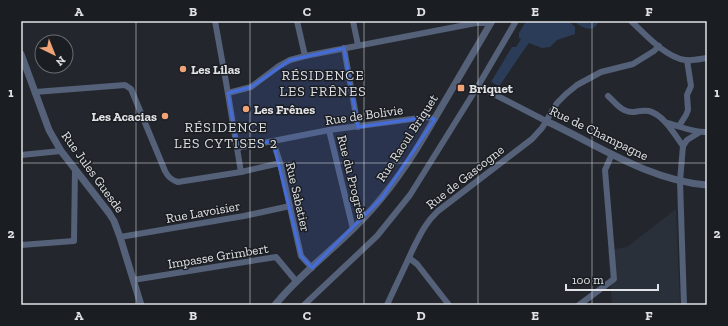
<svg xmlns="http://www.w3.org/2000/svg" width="728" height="326" font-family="'Zilla Slab',serif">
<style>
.built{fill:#2a303a}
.green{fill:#2b3c59}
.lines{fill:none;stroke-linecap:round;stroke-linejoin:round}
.minor{stroke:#546179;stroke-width:6}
.tertiary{stroke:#546179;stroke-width:7}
.marked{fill:#446cdb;fill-opacity:0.2;stroke:#446cdb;stroke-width:3;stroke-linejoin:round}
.grid{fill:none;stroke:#e0e2e5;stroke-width:1;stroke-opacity:0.55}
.poi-dot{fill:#efa376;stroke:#1a1d22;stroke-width:1.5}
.labels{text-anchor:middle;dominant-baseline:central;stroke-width:3;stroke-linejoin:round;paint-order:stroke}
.poi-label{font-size:13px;font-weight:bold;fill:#e0e2e5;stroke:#1a1d22;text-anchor:start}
.street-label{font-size:13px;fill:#e0e2e5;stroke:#1a1d22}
.neighbourhood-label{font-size:14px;letter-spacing:1px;fill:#e0e2e5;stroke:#1a1d22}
.neatline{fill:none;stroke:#e0e2e5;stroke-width:1.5}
.grid-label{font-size:13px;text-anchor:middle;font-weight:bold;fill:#e0e2e5}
</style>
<rect width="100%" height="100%" fill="#23262c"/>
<!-- built -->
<polygon class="built" points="676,209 680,305 612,305 608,250 627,247"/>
<!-- green -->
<g class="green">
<path d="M526 21H569L575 27V34L557 40 550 47 542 48 529 43C518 57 510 72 499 86L491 82 512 47H516L521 39 519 38V33Z"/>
<path d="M574 21H599C593 34 582 28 574 21Z"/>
</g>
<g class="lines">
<!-- minor -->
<g class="minor">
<polyline points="215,21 226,82 241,172"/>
<polyline points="297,21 305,56"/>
<polyline points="353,21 358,45"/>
<path d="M631 21C645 34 665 57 685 60 692 61 700 59 707 58"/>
<polyline points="344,48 358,127"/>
<polyline points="478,86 546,121"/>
<path d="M35 92 125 85 131 89 165 171C168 177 171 180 178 182L241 172 280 163"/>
<polyline points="228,93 251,87 279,66 290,60 305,56 476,23 491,23"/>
<path d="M608 96C616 103 622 113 634 112 639 111 644 110 649 111 664 115 675 135 683 146"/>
<path d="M667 123C680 126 693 133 707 132"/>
<polyline points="679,126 686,115 688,110 687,95 691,86 687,60"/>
<polyline points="329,130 353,229"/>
<polyline points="273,141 329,130 427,117 435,119"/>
<polyline points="237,148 273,141 280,163 301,256 312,268"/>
<polyline points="21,155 61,151"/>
<polyline points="120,237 244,216 290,206"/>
<polyline points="21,245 74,241 75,169"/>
<polyline points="409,258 417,264 449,305"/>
<polyline points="133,280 276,257 296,281"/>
<polyline points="304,305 377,236 410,195 478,86 516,21"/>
<path d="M387 305C395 287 404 269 412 251 420 235 425 223 438 211L532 139 542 128 557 103 566 94 577 85 601 72 633 64 654 51 659 46"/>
<polyline points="579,305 614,279 605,170 612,154"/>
<polyline points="684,305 680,181 683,146 687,140 700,132"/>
</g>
<!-- tertiary -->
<g class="tertiary">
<polyline points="21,54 49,130 61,151 109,213 114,221 120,237 141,305"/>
<path d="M546 121C598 145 648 180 707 185"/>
<path d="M275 305C298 276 328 254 354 228 382 201 405 169 425 135L492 21"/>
</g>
</g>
<!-- marked area -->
<path class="marked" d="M344 48 358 127 427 117 435 119 382 198 312 268 301 256 273 141 237 148 228 93 251 87 290 60Z"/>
<!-- grid -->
<path class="grid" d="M136 21V305M250 21V305M364 21V305M478 21V305M592 21V305M21 163H707"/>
<!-- markers -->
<g class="poi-dot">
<circle cx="183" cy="69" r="4"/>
<rect x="457" y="84" width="8" height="8" rx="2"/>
<circle cx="246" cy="109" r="4"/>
<circle cx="165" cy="116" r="4"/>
</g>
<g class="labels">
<!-- poi labels -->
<g class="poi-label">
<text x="191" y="69">Les Lilas</text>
<text x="469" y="88">Briquet</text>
<text x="254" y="109">Les Frênes</text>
<text x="157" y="116" text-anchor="end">Les Acacias</text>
</g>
<!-- street labels -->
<g class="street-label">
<text transform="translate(364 115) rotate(-8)">Rue de Bolivie</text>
<text transform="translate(599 133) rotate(26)">Rue de Champagne</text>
<text transform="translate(407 138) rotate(-57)">Rue Raoul Briquet</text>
<text transform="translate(93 172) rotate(54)">Rue Jules Guesde</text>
<text transform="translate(352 177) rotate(76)">Rue du Progrès</text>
<text transform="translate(465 177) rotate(-38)">Rue de Gascogne</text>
<text transform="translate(298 197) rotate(77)">Rue Sabatier</text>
<text transform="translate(203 212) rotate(-10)">Rue Lavoisier</text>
<text transform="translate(218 256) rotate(-9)">Impasse Grimbert</text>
</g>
<!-- neighbourhood labels -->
<g class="neighbourhood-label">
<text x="323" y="75">RÉSIDENCE<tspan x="323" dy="16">LES FRÊNES</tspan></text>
<text x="226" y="127">RÉSIDENCE<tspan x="226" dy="16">LES CYTISES 2</tspan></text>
</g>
</g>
<!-- border -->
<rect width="728" height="326" fill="none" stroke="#1a1d22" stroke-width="44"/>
<!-- north arrow -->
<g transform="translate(54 54) rotate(137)"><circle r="19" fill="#1a1d22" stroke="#696c70"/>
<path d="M0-3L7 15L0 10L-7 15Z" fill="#efa376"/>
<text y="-6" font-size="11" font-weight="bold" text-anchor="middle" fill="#e0e2e5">N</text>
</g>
<!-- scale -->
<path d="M566 284v6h92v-6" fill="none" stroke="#e0e2e5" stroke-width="2"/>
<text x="572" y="284" font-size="12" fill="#e0e2e5" stroke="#1a1d22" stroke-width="3" paint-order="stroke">100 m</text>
<rect x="22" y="22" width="684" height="282" class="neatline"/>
<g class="grid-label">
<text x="79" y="16">A</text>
<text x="193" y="16">B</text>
<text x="307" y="16">C</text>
<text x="421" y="16">D</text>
<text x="535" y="16">E</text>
<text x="649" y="16">F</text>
<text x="11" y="97">1</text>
<text x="717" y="97">1</text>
<text x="11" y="238">2</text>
<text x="717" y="238">2</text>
<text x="79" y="320">A</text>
<text x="193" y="320">B</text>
<text x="307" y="320">C</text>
<text x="421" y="320">D</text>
<text x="535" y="320">E</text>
<text x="649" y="320">F</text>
</g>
</svg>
